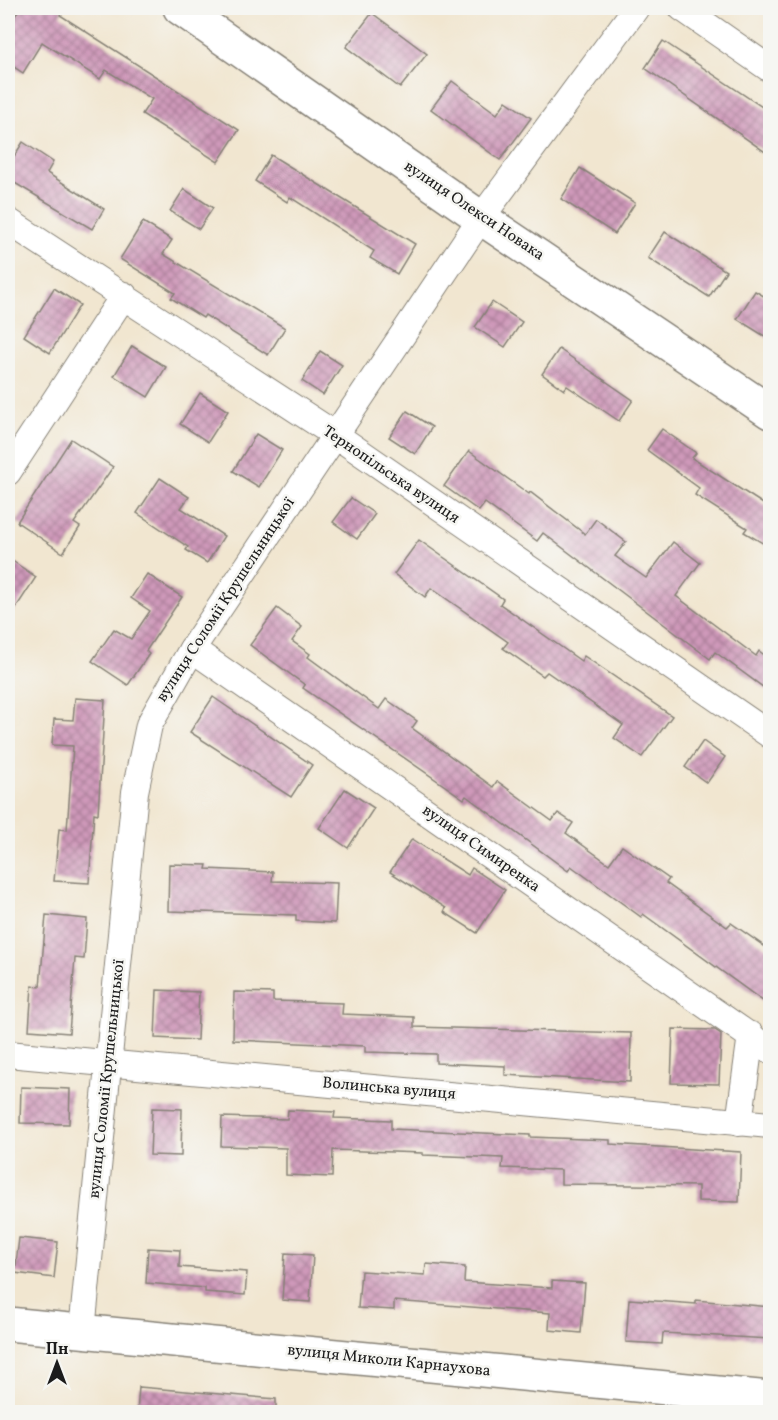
<svg xmlns="http://www.w3.org/2000/svg" width="778" height="1420" font-family="Vollkorn,serif">
<style>
.building{fill:url(#building-cross-hatch)}
.lines{fill:none;stroke-linecap:round;stroke-linejoin:round}
.street-casing{stroke:#868176;stroke-width:28}
.secondary-casing{stroke:#868176;stroke-width:36}
.street{stroke:#fff;stroke-width:26}
.secondary{stroke:#fff;stroke-width:33}
.labels{text-anchor:middle;dominant-baseline:central;stroke-width:5;stroke-linejoin:round;paint-order:stroke}
.street-label{font-size:16px;fill:#1c1c1c;stroke:#f6f6f2}
</style>
<defs>
<pattern id="building-cross-hatch" width="8" height="8" patternUnits="userSpaceOnUse" patternTransform="scale(1.5)"><rect width="8" height="8" fill="#cf99ba"/><path d="M0 0l8 8M0 8l8-8" fill="none" stroke="#a77c96"/></pattern>
</defs>
<rect width="100%" height="100%" fill="#f6f6f2"/>
<filter id="ink" filterUnits="userSpaceOnUse"><feTurbulence type="fractalNoise" baseFrequency=".0167" numOctaves="2"/><feDisplacementMap in="SourceGraphic" scale="12" xChannelSelector="R" yChannelSelector="G"/><feConvolveMatrix kernelMatrix="1 2 1 2 8 2 1 2 1" color-interpolation-filters="sRGB"/></filter>
<filter id="wash" filterUnits="userSpaceOnUse"><feTurbulence type="fractalNoise" baseFrequency=".008" numOctaves="4" result="noise"/><feDisplacementMap in="SourceGraphic" scale="24" xChannelSelector="R" yChannelSelector="G"/><feGaussianBlur stdDeviation="1.35" result="paint"/><feColorMatrix in="noise" values="0 0 0 0 0 0 0 0 0 0 0 0 0 0 0 0 0 1.4 0 .05"/><feComposite in="paint" operator="in"/></filter>
<g filter="url(#wash)">
<rect width="100%" height="100%" fill="#f1e6d0"/>
<g id="blocks">
<!-- building -->
<g class="building">
<polygon points="20,8 64,8 60,15 239,130 218,162 142,114 152,99 106,70 100,79 42,42 23,73 8,63 8,27"/>
<polygon points="372,13 427,54 400,88 346,47"/>
<polygon points="663,41 771,113 771,156 645,68"/>
<polygon points="452,81 497,114 506,101 531,118 500,160 431,109"/>
<polygon points="23,142 53,162 47,173 104,209 92,229 8,179 8,166"/>
<polygon points="271,155 415,244 397,274 370,258 374,251 290,197 287,202 255,181"/>
<polygon points="580,168 635,203 615,234 561,199"/>
<polygon points="184,189 213,208 199,229 170,211"/>
<polygon points="143,222 172,240 163,254 285,328 268,355 205,315 203,318 171,298 175,293 120,259"/>
<polygon points="665,232 726,271 709,297 648,258"/>
<polygon points="54,288 80,305 50,353 24,336"/>
<polygon points="755,291 771,300 771,340 737,319"/>
<polygon points="492,302 522,322 505,347 475,327"/>
<polygon points="132,346 166,367 148,397 114,376"/>
<polygon points="559,349 633,400 619,421 567,386 564,390 542,374"/>
<polygon points="320,351 342,365 323,395 302,381"/>
<polygon points="200,393 228,411 208,442 180,424"/>
<polygon points="407,411 432,427 415,454 389,437"/>
<polygon points="662,429 696,453 692,458 771,509 771,548 744,532 747,528 695,495 699,488 647,450"/>
<polygon points="256,434 282,450 259,487 233,471"/>
<polygon points="71,439 113,467 74,523 80,527 63,553 17,522"/>
<polygon points="469,451 529,494 530,492 585,534 596,519 626,542 615,556 646,578 673,542 700,563 676,596 756,656 759,651 771,660 771,693 715,652 710,659 543,533 537,541 485,503 479,511 444,486"/>
<polygon points="160,478 189,497 181,508 224,536 207,563 186,550 188,547 137,513"/>
<polygon points="351,498 375,514 357,539 333,522"/>
<polygon points="419,540 503,599 500,604 581,661 584,656 672,716 642,757 614,738 623,725 547,672 543,676 503,648 508,642 431,588 425,597 394,574"/>
<polygon points="8,558 36,577 8,620"/>
<polygon points="147,574 182,597 146,651 149,654 128,685 92,661 114,629 131,639 150,611 131,598"/>
<polygon points="277,608 302,627 292,641 310,654 308,657 379,709 386,699 417,721 412,728 493,787 497,781 552,821 558,813 573,823 566,833 609,864 622,846 669,879 666,883 727,927 731,923 771,951 771,1007 643,914 641,917 571,866 568,871 466,796 464,799 303,688 305,685 250,645"/>
<polygon points="213,697 312,765 291,797 190,732"/>
<polygon points="75,698 105,700 98,814 94,813 89,883 54,881 59,829 67,830 73,746 52,745 54,719 73,720"/>
<polygon points="703,741 725,757 707,783 685,767"/>
<polygon points="345,789 374,808 348,848 319,828"/>
<polygon points="412,839 468,875 472,868 505,890 477,933 444,912 446,908 390,872"/>
<polygon points="169,864 207,865 206,869 273,872 272,881 337,883 335,923 296,921 296,915 168,911"/>
<polygon points="46,915 87,919 84,959 75,958 69,1033 29,1030 32,986 40,987"/>
<polygon points="157,990 199,992 197,1040 155,1038"/>
<polygon points="234,992 273,993 273,1001 343,1003 342,1014 414,1017 414,1027 631,1033 630,1082 505,1075 505,1066 436,1063 436,1054 365,1052 365,1046 233,1040"/>
<polygon points="673,1029 715,1030 721,1034 719,1084 671,1083"/>
<polygon points="21,1087 70,1089 69,1124 20,1123"/>
<polygon points="152,1108 182,1109 181,1156 150,1155"/>
<polygon points="288,1110 335,1112 334,1118 391,1120 391,1129 530,1135 530,1137 610,1140 610,1144 741,1152 739,1202 698,1201 698,1186 561,1184 561,1170 502,1168 503,1158 423,1155 423,1153 333,1150 332,1177 286,1175 286,1148 221,1146 222,1117 287,1119"/>
<polygon points="19,1238 58,1242 54,1278 15,1273"/>
<polygon points="148,1248 180,1250 179,1267 247,1272 245,1295 205,1292 205,1288 146,1283"/>
<polygon points="285,1253 313,1255 310,1302 282,1300"/>
<polygon points="426,1264 465,1267 464,1282 552,1288 552,1281 585,1283 581,1333 549,1330 550,1313 394,1301 394,1310 358,1308 361,1271 425,1275"/>
<polygon points="629,1299 696,1304 696,1300 771,1307 771,1339 663,1333 662,1344 626,1342"/>
<polygon points="139,1387 276,1399 276,1413 137,1413"/>
</g>
</g>
</g>
<g filter="url(#ink)">
<use href="#blocks" fill-opacity="0" stroke="#868176" stroke-width="1.5"/>
<g class="lines">
<defs>
<g id="street">
<polyline points="682,8 770,69"/>
<polyline points="8,221 334,434 770,735"/>
<polyline points="8,472 124,295"/>
<polyline points="192,649 770,1050"/>
<polyline points="8,1054 770,1125"/>
<polyline points="739,1123 751,1035"/>
<polyline points="82,1331 135,792 149,725 192,649 481,218 636,8"/>
</g>
<g id="secondary">
<polyline points="180,8 481,218 770,412"/>
<polyline points="8,1324 770,1398"/>
</g>
</defs>
<!-- street casing -->
<use href="#street" class="street-casing"/>
<!-- secondary casing -->
<use href="#secondary" class="secondary-casing"/>
<!-- street -->
<use href="#street" class="street"/>
<!-- secondary -->
<use href="#secondary" class="secondary"/>
</g>
</g>
<g class="labels">
<!-- street labels -->
<g class="street-label">
<text transform="translate(474 211) rotate(34)">вулиця Олекси Новака</text>
<text transform="translate(391 475) rotate(34)">Тернопільська вулиця</text>
<text transform="translate(226 600) rotate(-57)">вулиця Соломії Крушельницької</text>
<text transform="translate(481 849) rotate(35)">вулиця Симиренка</text>
<text transform="translate(107 1079) rotate(-84)">вулиця Соломії Крушельницької</text>
<text transform="translate(389 1089) rotate(5)">Волинська вулиця</text>
<text transform="translate(389 1361) rotate(6)">вулиця Миколи Карнаухова</text>
</g>
</g>
<!-- margin -->
<rect width="778" height="1420" fill="none" stroke="#f6f6f2" stroke-width="30"/>
<!-- north arrow -->
<g transform="translate(57 1363)" stroke="#f6f6f2" stroke-width="4.5" paint-order="stroke">
<path d="M0-4.5L10 22L0 15L-10 22Z" fill="#1c1c1c"/>
<text y="-9" font-size="16" font-weight="bold" text-anchor="middle" fill="#1c1c1c">Пн</text>
</g>
</svg>
